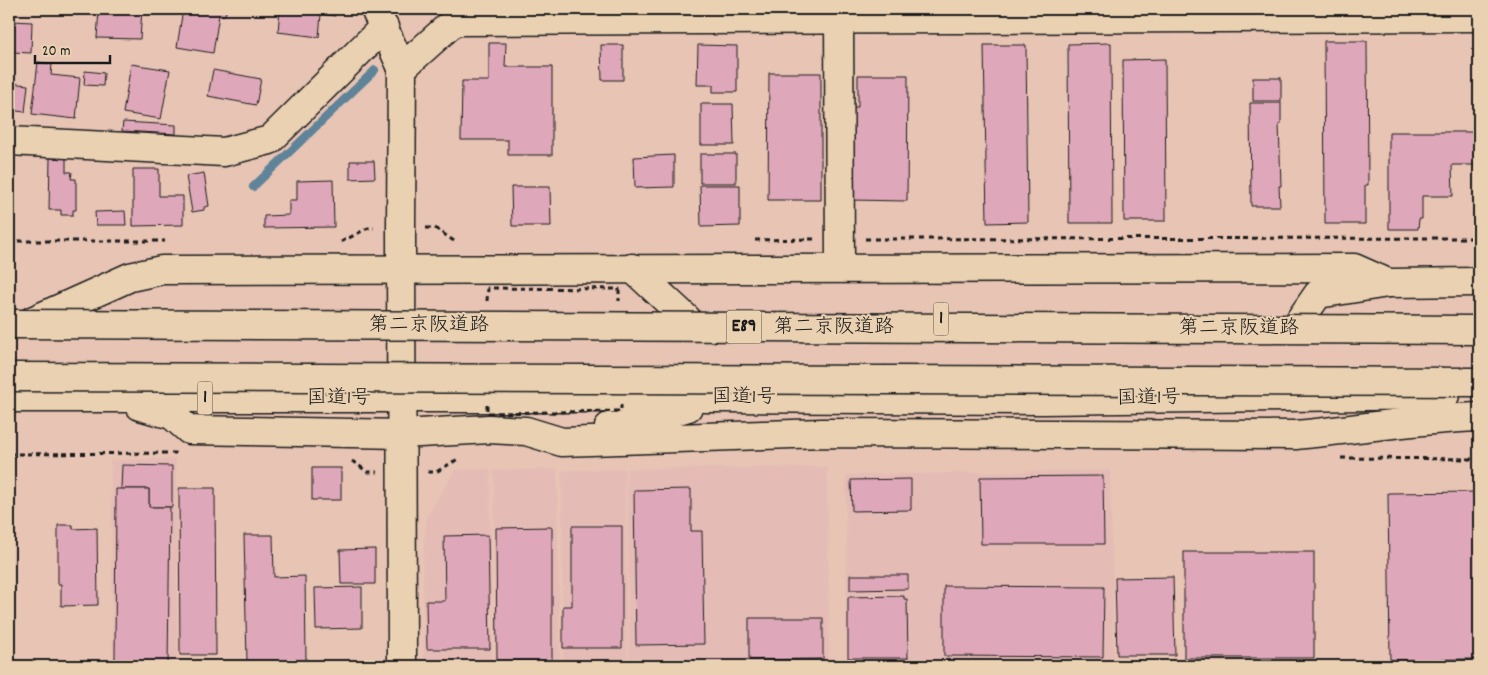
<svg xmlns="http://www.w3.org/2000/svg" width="1488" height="675" font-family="Dekko,'Klee One',sans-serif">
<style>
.built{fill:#e5bbb6}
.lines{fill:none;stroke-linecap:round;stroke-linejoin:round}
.stream{stroke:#5e8398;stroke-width:8}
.building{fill:#dfa7ba;stroke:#1c1c1c}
.minor-casing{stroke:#1c1c1c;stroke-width:31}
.tertiary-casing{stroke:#1c1c1c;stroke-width:31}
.trunk-casing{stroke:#1c1c1c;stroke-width:31}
.path{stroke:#1c1c1c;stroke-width:3;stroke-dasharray:5 4;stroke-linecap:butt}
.minor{stroke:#ead1b2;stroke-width:28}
.tertiary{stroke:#ead1b2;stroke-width:28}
.trunk{stroke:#ead1b2;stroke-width:28}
.motorway-bridge-casing{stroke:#1c1c1c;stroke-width:31;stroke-linecap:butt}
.path-bridge{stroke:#1c1c1c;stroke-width:3;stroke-dasharray:5 4;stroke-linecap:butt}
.motorway-bridge{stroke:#ead1b2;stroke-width:28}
.labels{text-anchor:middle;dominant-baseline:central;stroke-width:4;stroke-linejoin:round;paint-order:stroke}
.shield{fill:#ead1b2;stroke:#5a5249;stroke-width:1}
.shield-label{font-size:19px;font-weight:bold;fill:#1c1c1c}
.street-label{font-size:20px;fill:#1c1c1c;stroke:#ead1b2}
</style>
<rect width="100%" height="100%" fill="#e7c4b4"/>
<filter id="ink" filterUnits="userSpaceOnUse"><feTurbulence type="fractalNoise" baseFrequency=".02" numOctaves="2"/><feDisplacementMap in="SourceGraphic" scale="10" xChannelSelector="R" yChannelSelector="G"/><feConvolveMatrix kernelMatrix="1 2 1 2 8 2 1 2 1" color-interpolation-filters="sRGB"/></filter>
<g filter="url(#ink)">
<!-- built -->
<g class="built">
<polygon points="176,459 178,666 113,666 111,460"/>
<polygon points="827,467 829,666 629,666 627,469"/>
<polygon points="490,469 492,666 424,666 423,558 427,517 455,470"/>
<polygon points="557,469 560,666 495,666 494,470"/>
<polygon points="625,469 627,666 563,666 562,471"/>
<polygon points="1110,470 1114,664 847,666 846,475"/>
</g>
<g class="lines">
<!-- stream -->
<polyline class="stream" points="253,187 375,70"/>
</g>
<!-- building -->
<g class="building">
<polygon points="99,9 142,9 140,39 97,38"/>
<polygon points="183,9 227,9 225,15 219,15 213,53 177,47"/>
<polygon points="280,9 336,9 335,16 321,14 319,37 278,32"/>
<polygon points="13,21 32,22 31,53 12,52"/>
<polygon points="1324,41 1367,41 1368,185 1365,185 1365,224 1325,224"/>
<polygon points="489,43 506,43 505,67 552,67 552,155 508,155 508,140 461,140 462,81 489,81"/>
<polygon points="1111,43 1112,223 1069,223 1068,44"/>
<polygon points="601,45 623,45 623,80 602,80"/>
<polygon points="698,45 737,46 737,92 713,92 713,85 697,85"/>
<polygon points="984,45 1026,45 1028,222 987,223"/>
<polygon points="1165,59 1166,221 1124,221 1123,60"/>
<polygon points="38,62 52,64 51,75 80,78 76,119 32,114"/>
<polygon points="131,64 170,70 161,119 123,113"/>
<polygon points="213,70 261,79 256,105 208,96"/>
<polygon points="85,71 104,73 103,86 84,85"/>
<polygon points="769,73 821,73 821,200 768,200"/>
<polygon points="858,75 908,75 907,201 850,200 851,107 858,107"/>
<rect x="1253" y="78" width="28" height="23"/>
<polygon points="9,83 28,85 25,112 9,110"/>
<polygon points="1250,103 1281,103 1281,124 1279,124 1281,186 1279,186 1280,206 1251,206"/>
<polygon points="701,104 733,104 734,145 701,145"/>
<polygon points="123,122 176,125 176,134 122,131"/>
<polygon points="1389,132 1479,132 1479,165 1452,165 1453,196 1422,196 1422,219 1419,219 1418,229 1389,229"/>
<polygon points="9,154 11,154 12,202 9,202"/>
<rect x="700" y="154" width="36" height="29"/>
<polygon points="674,155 674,187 635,188 634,157"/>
<polygon points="50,158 66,158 66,172 72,172 71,179 76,179 76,210 73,210 73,215 61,215 61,210 49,210"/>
<polygon points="350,161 374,161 375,178 350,179"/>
<polygon points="133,169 159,169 159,196 183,196 183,225 133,226"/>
<polygon points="204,173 209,206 204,207 204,210 192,212 186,176"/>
<polygon points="333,180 334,227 264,228 264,216 289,215 289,200 297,200 297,181"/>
<polygon points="700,185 740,185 740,226 701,227"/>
<polygon points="511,187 550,187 551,226 512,226"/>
<polygon points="125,211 126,225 96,225 95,212"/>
<polygon points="122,465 172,466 172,507 149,507 149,489 121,489"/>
<rect x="312" y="468" width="29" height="32"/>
<polygon points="1103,476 1104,544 981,544 980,477"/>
<polygon points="911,479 911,510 852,511 851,480"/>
<polygon points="179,488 215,488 216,655 180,655"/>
<polygon points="116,489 149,489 149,507 170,507 168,664 115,663"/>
<polygon points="691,489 691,531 702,531 704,644 636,645 634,490"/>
<polygon points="1479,492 1479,659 1390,660 1388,493"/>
<polygon points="58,525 73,525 73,529 97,528 98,605 61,606 61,584 58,584"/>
<polygon points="572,526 622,526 622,648 563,648 563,606 572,606"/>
<polygon points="552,527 552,661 497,661 496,528"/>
<polygon points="244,535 273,535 274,577 305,576 306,660 247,661"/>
<polygon points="488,535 490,649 427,649 426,601 445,601 444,536"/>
<polygon points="375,549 375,584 341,584 340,550"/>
<rect x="1184" y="552" width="130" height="106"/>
<polygon points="850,575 908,575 908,589 850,590"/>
<polygon points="1173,577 1175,655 1117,655 1115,578"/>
<polygon points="944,586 1104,587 1103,657 944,656"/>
<polygon points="362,587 362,628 316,629 315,588"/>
<polygon points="904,596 904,599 907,599 908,658 848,658 848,597"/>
<polygon points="749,618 823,618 823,659 749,660"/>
</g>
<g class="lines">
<defs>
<g id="minor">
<polyline points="375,9 402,68 468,9"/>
<polyline points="839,9 840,268"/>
<polyline points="455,21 1479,17"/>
<polyline points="9,141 224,152 270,140 384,27"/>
</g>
<polyline id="tertiary" points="402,666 401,228 402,68"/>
<g id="trunk">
<polyline points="632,268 686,318"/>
<polyline points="1300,320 1318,294 1388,283 1479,282"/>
<polyline points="32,321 130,277 162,270 1354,268 1388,283"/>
<polyline points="9,398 716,398 1043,400 1445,395"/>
<path d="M140 406 172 415 189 430 402 434 489 429 526 431 562 442 822 433 1296 435C1357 429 1418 419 1479 417"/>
<polyline points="609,427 624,426 688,407"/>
</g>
</defs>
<!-- minor casing -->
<use href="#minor" class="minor-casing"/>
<!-- tertiary casing -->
<use href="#tertiary" class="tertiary-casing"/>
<!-- trunk casing -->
<use href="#trunk" class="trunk-casing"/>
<!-- path -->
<g class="path">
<polyline points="426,228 435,228 457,243"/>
<polyline points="865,239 1479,238"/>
<polyline points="755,240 814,239"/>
<polyline points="9,241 165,241"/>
<polyline points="341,242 368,228 374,228"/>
<polyline points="9,454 176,453"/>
<polyline points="1341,458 1479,459"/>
<polyline points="352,461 368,472 377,472"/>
<polyline points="428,472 436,472 458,459"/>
</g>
<!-- minor -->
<use href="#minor" class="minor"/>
<!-- tertiary -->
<use href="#tertiary" class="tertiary"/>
<!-- trunk -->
<use href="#trunk" class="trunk"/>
<defs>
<g id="motorway-bridge">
<polyline points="9,324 1479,330"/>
<polyline points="9,377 1479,382"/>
</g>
</defs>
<!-- motorway-bridge casing -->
<use href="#motorway-bridge" class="motorway-bridge-casing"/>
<!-- path-bridge -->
<g class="path-bridge">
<polyline points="487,301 488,288 619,289 619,301"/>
<polyline points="487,405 487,413 621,411 621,405"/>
</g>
<!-- motorway-bridge -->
<use href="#motorway-bridge" class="motorway-bridge"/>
</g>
</g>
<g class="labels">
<!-- shield labels -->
<g class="shield">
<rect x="933.5" y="302.5" width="15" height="33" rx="4"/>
<rect x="726.5" y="310.5" width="35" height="33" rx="4"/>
<rect x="197.5" y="381.5" width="15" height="33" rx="4"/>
</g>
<g class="shield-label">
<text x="941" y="319">1</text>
<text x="744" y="327">E89</text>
<text x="205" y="398">1</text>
</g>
<!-- street labels -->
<g class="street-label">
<text x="429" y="326">第二京阪道路</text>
<text x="834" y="328">第二京阪道路</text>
<text x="1239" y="329">第二京阪道路</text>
<text x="744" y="398">国道1号</text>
<text x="339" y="399">国道1号</text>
<text transform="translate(1149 399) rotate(-1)">国道1号</text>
</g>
</g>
<!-- margin -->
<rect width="1488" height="675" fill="none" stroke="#ead1b2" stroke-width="30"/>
<rect x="15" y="15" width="1458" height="645" fill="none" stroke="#1c1c1c" stroke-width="2" filter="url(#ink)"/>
<!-- scale -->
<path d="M35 55v8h75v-8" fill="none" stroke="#1c1c1c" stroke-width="2.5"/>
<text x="42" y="55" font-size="15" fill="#1c1c1c" stroke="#ead1b2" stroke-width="4" paint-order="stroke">20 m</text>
</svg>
